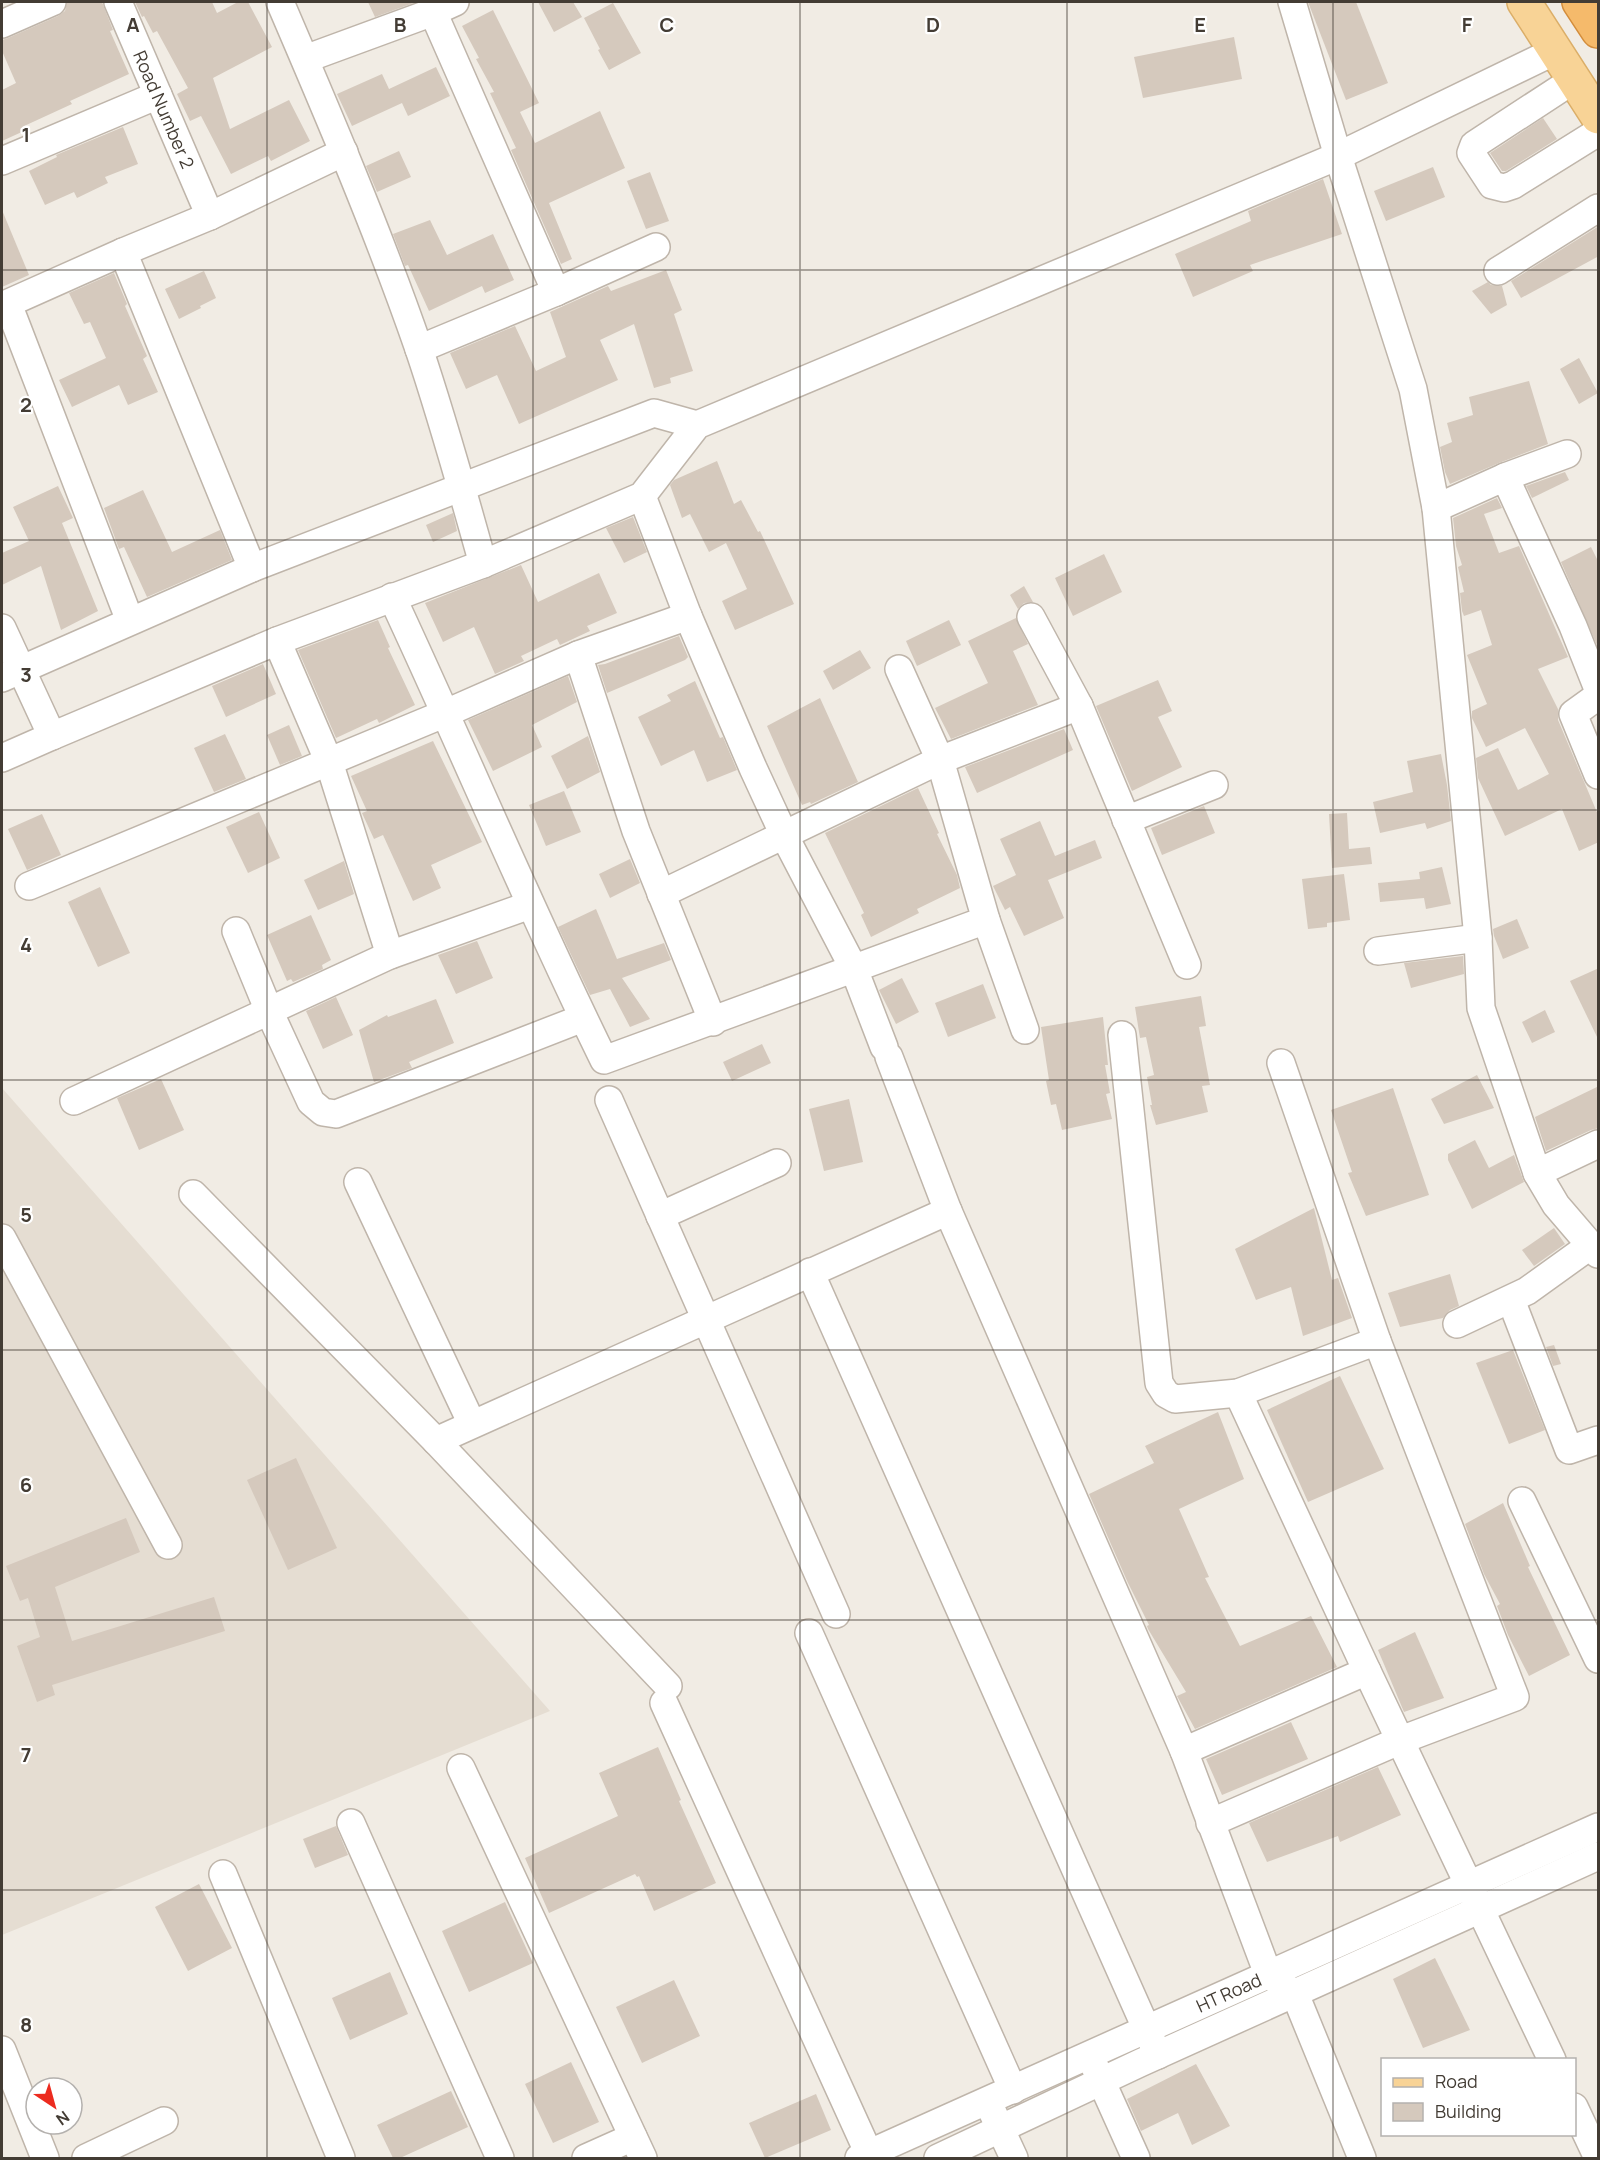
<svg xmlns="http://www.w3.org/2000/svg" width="1600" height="2160" font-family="Manrope,sans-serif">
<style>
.residential{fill:#e5ddd2}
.building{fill:#d5c9bd}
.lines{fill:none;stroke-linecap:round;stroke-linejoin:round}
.minor-casing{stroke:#bfb5aa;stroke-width:30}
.major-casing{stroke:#dbae68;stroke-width:36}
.highway-casing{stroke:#d38d3c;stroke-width:36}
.minor{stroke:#fff;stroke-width:27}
.major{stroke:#f8d396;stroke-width:33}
.highway{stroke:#f5ba6b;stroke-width:33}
.grid{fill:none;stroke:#433c34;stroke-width:1.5;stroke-opacity:0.55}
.labels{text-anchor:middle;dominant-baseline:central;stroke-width:4.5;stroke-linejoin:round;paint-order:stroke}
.street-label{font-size:18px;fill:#433c34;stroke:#fff}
.grid-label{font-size:20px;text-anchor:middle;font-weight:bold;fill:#433c34;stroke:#fff;stroke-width:4.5;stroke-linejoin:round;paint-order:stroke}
</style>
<rect width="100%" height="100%" fill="#f1ece4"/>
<!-- residential -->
<polygon class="residential" points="2,1088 550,1711 2,1935"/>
<!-- building -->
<g class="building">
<polygon points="67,2 102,2 113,30 110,31 129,74 70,101 72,104 22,127 24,131 2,141 2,90 16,83 2,51 2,40 8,38 58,16 65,11"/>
<polygon points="135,2 212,2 217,13 238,2 248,2 272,47 213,78 230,129 289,100 310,141 271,161 268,156 231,174 201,116 190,121 177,94 188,88 157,31 153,33 144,16 142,17"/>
<polygon points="368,2 416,2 375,17"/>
<polygon points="538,2 573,2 582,17 554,32"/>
<polygon points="1308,2 1356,2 1388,83 1346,100"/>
<polygon points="613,3 641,53 609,70 598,50 600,49 584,18"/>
<polygon points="493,10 539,103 520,112 535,143 600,111 625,168 549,203 572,259 561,264 511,150 516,148 490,93 494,92 476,59 479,58 462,26"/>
<polygon points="1234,37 1242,79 1143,98 1134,57"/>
<polygon points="436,67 450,96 408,116 402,103 352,126 337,94 382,74 389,89"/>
<polygon points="1543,118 1557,139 1506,171 1502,171 1490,153"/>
<polygon points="123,127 138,164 105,177 108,183 77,198 74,192 45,205 29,171 57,157 56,155"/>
<polygon points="399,151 411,177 377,192 366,166"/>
<polygon points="1433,167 1445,197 1386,221 1374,191"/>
<polygon points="650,172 669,221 646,229 627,181"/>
<polygon points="1323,179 1342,234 1250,265 1253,271 1193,297 1175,254 1251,221 1248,211"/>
<polygon points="2,210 29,275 2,287"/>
<polygon points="430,220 447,255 493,234 514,280 485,293 482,286 429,311 408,265 405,266 393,234"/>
<polygon points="1599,226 1599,256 1521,298 1511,281"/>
<polygon points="666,270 682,310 674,314 693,371 670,378 671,383 654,388 634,324 600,340 618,380 519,424 497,375 466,389 450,353 515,326 536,371 566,357 550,312 608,286 611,291"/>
<polygon points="204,271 216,298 200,306 201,308 179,319 165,289"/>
<polygon points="114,273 127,304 125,306 147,356 143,359 158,392 128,405 119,385 72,407 59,380 106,358 90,322 84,324 69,293"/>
<polygon points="1488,282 1491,285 1502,286 1507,305 1491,314 1472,291"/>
<polygon points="1579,358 1598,393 1579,404 1560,369"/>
<polygon points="1529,381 1548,444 1499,463 1450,484 1445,472 1440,447 1452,442 1447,423 1473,415 1469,397"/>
<polygon points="717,461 734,504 741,500 758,532 760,531 794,604 735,630 722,601 747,589 726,543 709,552 690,514 682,518 670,485 674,480"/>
<polygon points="1565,472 1569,480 1532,498 1526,486"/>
<polygon points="58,486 73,518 62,523 98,611 61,630 41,566 2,585 2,553 29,541 13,507"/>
<polygon points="143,490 172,552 220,530 232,560 147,597 124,547 119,549 104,508"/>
<polygon points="1497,498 1502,508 1484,514 1499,553 1519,546 1568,657 1538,669 1558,709 1558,720 1599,817 1599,842 1579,851 1562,809 1505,836 1478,778 1476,758 1498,748 1518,790 1549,774 1525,728 1486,747 1472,718 1472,711 1487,704 1467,655 1492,645 1481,610 1464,616 1462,611 1460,593 1464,592 1458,567 1462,565 1456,546 1453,518"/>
<polygon points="453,513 457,531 433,542 426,525"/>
<polygon points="633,517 647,552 624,563 606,528"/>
<polygon points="1591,547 1599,563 1597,645 1561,562"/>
<polygon points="1104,554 1122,592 1073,616 1055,578"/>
<polygon points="521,565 538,602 599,573 617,613 587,626 590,631 560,645 557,639 521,656 524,661 495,674 474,627 443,642 425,603"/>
<polygon points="1024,586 1033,602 1024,603 1018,609 1010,595"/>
<polygon points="1016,618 1028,644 1013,651 1038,705 951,739 935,708 988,683 968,641"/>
<polygon points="378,620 390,647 388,648 415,705 379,723 377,719 336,738 298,650"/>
<polygon points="949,620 961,645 917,666 906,641"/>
<polygon points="679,636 688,657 685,660 607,693 598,665 605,664"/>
<polygon points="860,650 871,668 833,690 823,671"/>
<polygon points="263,664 276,694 226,717 212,686"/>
<polygon points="568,676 577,702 532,725 542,747 493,771 468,720"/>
<polygon points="1158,680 1172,711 1158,717 1182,767 1132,791 1096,706"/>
<polygon points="695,681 720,738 723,737 737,770 707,782 694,750 661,766 638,717 671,701 667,695"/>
<polygon points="820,698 858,782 811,804 810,802 802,805 767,726"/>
<polygon points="289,725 302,756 280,765 267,735"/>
<polygon points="1064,729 1073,750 977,793 965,767"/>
<polygon points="225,734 246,779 214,792 194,748"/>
<polygon points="588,736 600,772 567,789 551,756"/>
<polygon points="433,741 482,842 431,865 441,888 413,901 383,835 374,839 362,813 367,811 351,776"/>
<polygon points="1441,754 1447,785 1451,821 1427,829 1425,823 1380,833 1373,802 1413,792 1407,761"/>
<polygon points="918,788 939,833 937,834 957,875 960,888 917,909 919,913 871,937 861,915 864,913 825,833"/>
<polygon points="564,791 581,832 546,846 529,805"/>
<polygon points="1204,806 1215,833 1162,855 1151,828"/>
<polygon points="259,812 280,858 248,873 226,827"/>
<polygon points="1347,813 1349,849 1370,847 1372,864 1332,868 1329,814"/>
<polygon points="42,814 61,855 27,870 8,829"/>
<polygon points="1040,821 1055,856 1095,840 1102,858 1048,880 1064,918 1024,936 1010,907 1005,910 993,886 1016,875 1000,839"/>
<polygon points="630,859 640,883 610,898 599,874"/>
<polygon points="344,861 354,894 318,910 304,880"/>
<polygon points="1442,867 1451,904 1426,909 1424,898 1380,902 1378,883 1420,879 1419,872"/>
<polygon points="1344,874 1350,920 1327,923 1327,927 1308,929 1302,879"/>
<polygon points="100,887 130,953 98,967 68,902"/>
<polygon points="596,909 617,959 664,943 671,960 622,978 650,1019 630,1027 610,989 590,995 558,927"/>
<polygon points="311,915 331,960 322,965 323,969 293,982 291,979 287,981 267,935"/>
<polygon points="1517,919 1529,948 1503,959 1494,936 1493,929"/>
<polygon points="477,941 493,978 456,994 438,955"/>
<polygon points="1463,956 1464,974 1411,988 1404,963"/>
<polygon points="1599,968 1599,1041 1570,981"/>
<polygon points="902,978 919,1012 896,1024 879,990"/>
<polygon points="983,984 996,1018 948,1037 935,1003"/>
<polygon points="1201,996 1206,1026 1199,1027 1210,1085 1202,1086 1208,1112 1156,1125 1150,1105 1152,1105 1147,1077 1154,1075 1146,1037 1140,1038 1135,1007"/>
<polygon points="336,997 353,1035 323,1049 306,1011"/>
<polygon points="436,999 454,1043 409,1062 412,1068 374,1082 359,1030 387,1015 388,1017"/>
<polygon points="1545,1010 1555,1032 1532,1043 1522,1022"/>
<polygon points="1103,1017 1108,1065 1105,1065 1110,1093 1106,1094 1112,1119 1062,1130 1056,1104 1051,1105 1046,1081 1049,1080 1041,1027"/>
<polygon points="762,1044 771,1063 732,1081 723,1062"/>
<polygon points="1477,1075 1494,1108 1444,1124 1431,1099"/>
<polygon points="161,1079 184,1130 139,1150 117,1098"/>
<polygon points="1599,1086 1599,1128 1591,1130 1546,1151 1535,1117"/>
<polygon points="1393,1088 1429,1195 1366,1216 1348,1173 1352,1172 1331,1110"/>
<polygon points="849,1099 863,1162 824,1171 809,1109"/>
<polygon points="1475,1140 1489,1168 1514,1155 1524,1182 1472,1209 1448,1160 1448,1154"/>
<polygon points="1314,1208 1332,1280 1338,1278 1352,1318 1303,1336 1291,1287 1256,1300 1235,1249"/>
<polygon points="1554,1228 1565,1244 1534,1266 1522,1250"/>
<polygon points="1450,1274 1459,1306 1450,1310 1443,1318 1400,1327 1388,1293"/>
<polygon points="1554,1345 1561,1364 1553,1366 1546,1347"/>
<polygon points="1513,1350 1545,1430 1509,1444 1476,1363"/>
<polygon points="1340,1376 1384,1469 1308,1502 1267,1410"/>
<polygon points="1218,1412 1244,1479 1179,1509 1209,1577 1205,1578 1240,1646 1311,1616 1337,1667 1195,1729 1177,1696 1186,1692 1148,1629 1147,1626 1149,1625 1128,1583 1089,1494 1154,1463 1145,1446"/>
<polygon points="296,1458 337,1548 288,1570 247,1480"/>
<polygon points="1503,1503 1530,1566 1528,1567 1570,1655 1529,1676 1508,1635 1497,1606 1500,1604 1484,1574 1465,1524"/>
<polygon points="126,1518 140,1552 55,1587 72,1641 214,1597 225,1631 52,1685 55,1695 37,1702 17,1646 40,1637 28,1598 20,1601 6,1566"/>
<polygon points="1415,1632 1444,1698 1404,1712 1378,1650"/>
<polygon points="1291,1722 1308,1759 1222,1795 1206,1759"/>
<polygon points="658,1747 681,1800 679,1801 716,1883 654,1911 639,1876 637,1877 635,1874 549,1913 525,1858 618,1816 599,1773"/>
<polygon points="1378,1767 1401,1815 1340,1842 1338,1836 1267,1862 1249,1823"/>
<polygon points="336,1826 348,1855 315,1868 303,1839"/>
<polygon points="199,1884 232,1948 188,1971 155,1907"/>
<polygon points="505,1902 533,1963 469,1992 442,1931"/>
<polygon points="1435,1958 1470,2030 1423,2048 1393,1979"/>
<polygon points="390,1972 408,2014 350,2040 332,1998"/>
<polygon points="674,1980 700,2036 642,2063 616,2007"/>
<polygon points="571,2062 599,2122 553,2143 525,2084"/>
<polygon points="1196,2064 1230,2126 1192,2145 1178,2113 1141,2131 1127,2099"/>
<polygon points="451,2091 468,2127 400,2158 393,2158 377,2125"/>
<polygon points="816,2094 831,2130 765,2158 749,2123"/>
</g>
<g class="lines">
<defs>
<g id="minor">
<path id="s1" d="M118 2 210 216"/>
<path d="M280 2C329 116 378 231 419 349 443 420 463 492 483 564"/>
<polyline points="1292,2 1338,156 1413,389 1436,508 1478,938 1481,1008 1537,1173 1556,1205 1598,1254"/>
<polyline points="2,24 52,2"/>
<polyline points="305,59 433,12 455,2"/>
<polyline points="1575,79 1483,139 1474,145 1471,153 1492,185 1504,188 1513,185 1598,132"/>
<polyline points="2,161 158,95"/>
<polyline points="123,252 252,568"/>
<polyline points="1498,271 1598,208"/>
<polyline points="556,292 656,247"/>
<polyline points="8,304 130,621"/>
<polyline points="2,306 123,252 210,216 344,152"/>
<polyline points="419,349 556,292 433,12"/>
<polyline points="1505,477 1567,454"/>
<polyline points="642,496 688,616 753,768 784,835 854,969 884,1047"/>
<polyline points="1436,508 1505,477 1573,626 1598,689"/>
<path d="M392 597C464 751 529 908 604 1060L986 920 940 760 899 669"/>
<polyline points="1031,617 1079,706 1187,965"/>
<polyline points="2,628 52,736 277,641 483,564 642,496 697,425 1338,156 1557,50"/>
<polyline points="277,641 329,762 390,955"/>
<polyline points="578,655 636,831 713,1022"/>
<polyline points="2,678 252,568 654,413 697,425"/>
<polyline points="1598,696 1573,714 1598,775"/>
<polyline points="2,758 52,736"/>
<polyline points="1126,820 1214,785"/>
<polyline points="29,886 446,713 578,655 688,616"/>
<polyline points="661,894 940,760 1079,706"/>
<polyline points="986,920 1025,1030"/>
<polyline points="236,931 269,1011 311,1102 323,1112 336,1114 583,1018"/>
<polyline points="1378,951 1478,938"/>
<polyline points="1122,1035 1159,1383 1166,1394 1175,1399 1238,1393 1377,1341 1281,1063"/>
<polyline points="889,1057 948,1211 1184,1751 1268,1974 1295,1994 1362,2158"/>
<polyline points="609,1100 836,1614"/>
<polyline points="74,1101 390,955 530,905"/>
<polyline points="1537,1173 1598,1144"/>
<polyline points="358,1182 472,1424"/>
<polyline points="193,1194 436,1441 668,1686"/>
<polyline points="660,1216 777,1163"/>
<polyline points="2,1238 168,1545"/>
<polyline points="810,1272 1158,2055"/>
<polyline points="1511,1300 1569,1450 1598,1440"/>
<polyline points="1457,1324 1527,1291 1591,1245"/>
<polyline points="1238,1393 1367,1671 1552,2060"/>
<polyline points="436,1441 948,1211"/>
<polyline points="1522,1501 1598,1659"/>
<polyline points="809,1633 1013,2090"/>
<polyline points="664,1703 869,2154"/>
<polyline points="1184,1751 1367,1671"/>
<polyline points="461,1768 643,2158"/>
<polyline points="351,1823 500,2158"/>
<polyline points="1210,1823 1401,1740 1515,1697 1377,1341"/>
<polyline points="223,1874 341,2158"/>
<polyline points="2,2050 45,2158"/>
<polyline points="1095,2067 1136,2158"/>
<polyline points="1574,2107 1598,2158"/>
<polyline points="993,2113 1014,2158"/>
<polyline points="86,2158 164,2121"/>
<polyline points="586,2158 633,2137"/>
<path id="s2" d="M859 2158 1598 1827"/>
<polyline points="938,2158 1140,2063 1598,1856"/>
</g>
<polyline id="major" points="1524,2 1598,117"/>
<polyline id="highway" points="1579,2 1598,31"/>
</defs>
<!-- minor casing -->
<use href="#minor" class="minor-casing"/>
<!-- major casing -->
<use href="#major" class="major-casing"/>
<!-- highway casing -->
<use href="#highway" class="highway-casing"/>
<!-- minor -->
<use href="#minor" class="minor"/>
<!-- major -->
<use href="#major" class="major"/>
<!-- highway -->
<use href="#highway" class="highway"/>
</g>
<!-- grid -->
<path class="grid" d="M267 2V2158M533 2V2158M800 2V2158M1067 2V2158M1333 2V2158M2 270H1598M2 540H1598M2 810H1598M2 1080H1598M2 1350H1598M2 1620H1598M2 1890H1598"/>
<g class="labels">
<!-- street labels -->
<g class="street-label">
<text stroke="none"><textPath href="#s1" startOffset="117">Road Number 2</textPath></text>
<text stroke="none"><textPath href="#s2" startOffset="405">HT Road</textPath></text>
</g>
</g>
<g class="grid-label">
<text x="133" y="32">A</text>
<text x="400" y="32">B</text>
<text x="667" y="32">C</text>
<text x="933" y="32">D</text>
<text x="1200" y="32">E</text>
<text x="1467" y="32">F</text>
<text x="26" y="142">1</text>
<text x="26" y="412">2</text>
<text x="26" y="682">3</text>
<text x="26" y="952">4</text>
<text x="26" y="1222">5</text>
<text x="26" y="1492">6</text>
<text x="26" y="1762">7</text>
<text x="26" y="2032">8</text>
</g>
<!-- border -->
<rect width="1600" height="2160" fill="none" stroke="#433c34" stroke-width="6"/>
<!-- legend -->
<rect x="1381" y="2058" width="195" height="78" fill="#ffffff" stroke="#b4b1ae" stroke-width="1.5"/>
<rect x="1393" y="2078" width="30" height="9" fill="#f8d396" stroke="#b4b1ae" stroke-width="1.5"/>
<text x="1435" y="2088" font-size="18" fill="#433c34">Road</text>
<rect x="1393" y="2103" width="30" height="18" fill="#d5c9bd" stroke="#b4b1ae" stroke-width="1.5"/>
<text x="1435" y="2118" font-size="18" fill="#433c34">Building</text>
<!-- north arrow -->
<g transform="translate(54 2106) rotate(144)"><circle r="28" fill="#ffffff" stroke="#b4b1ae" stroke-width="1.5"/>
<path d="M0-4.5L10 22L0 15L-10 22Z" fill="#ec2b1f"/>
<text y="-9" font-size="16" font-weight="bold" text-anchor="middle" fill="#433c34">N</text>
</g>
</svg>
